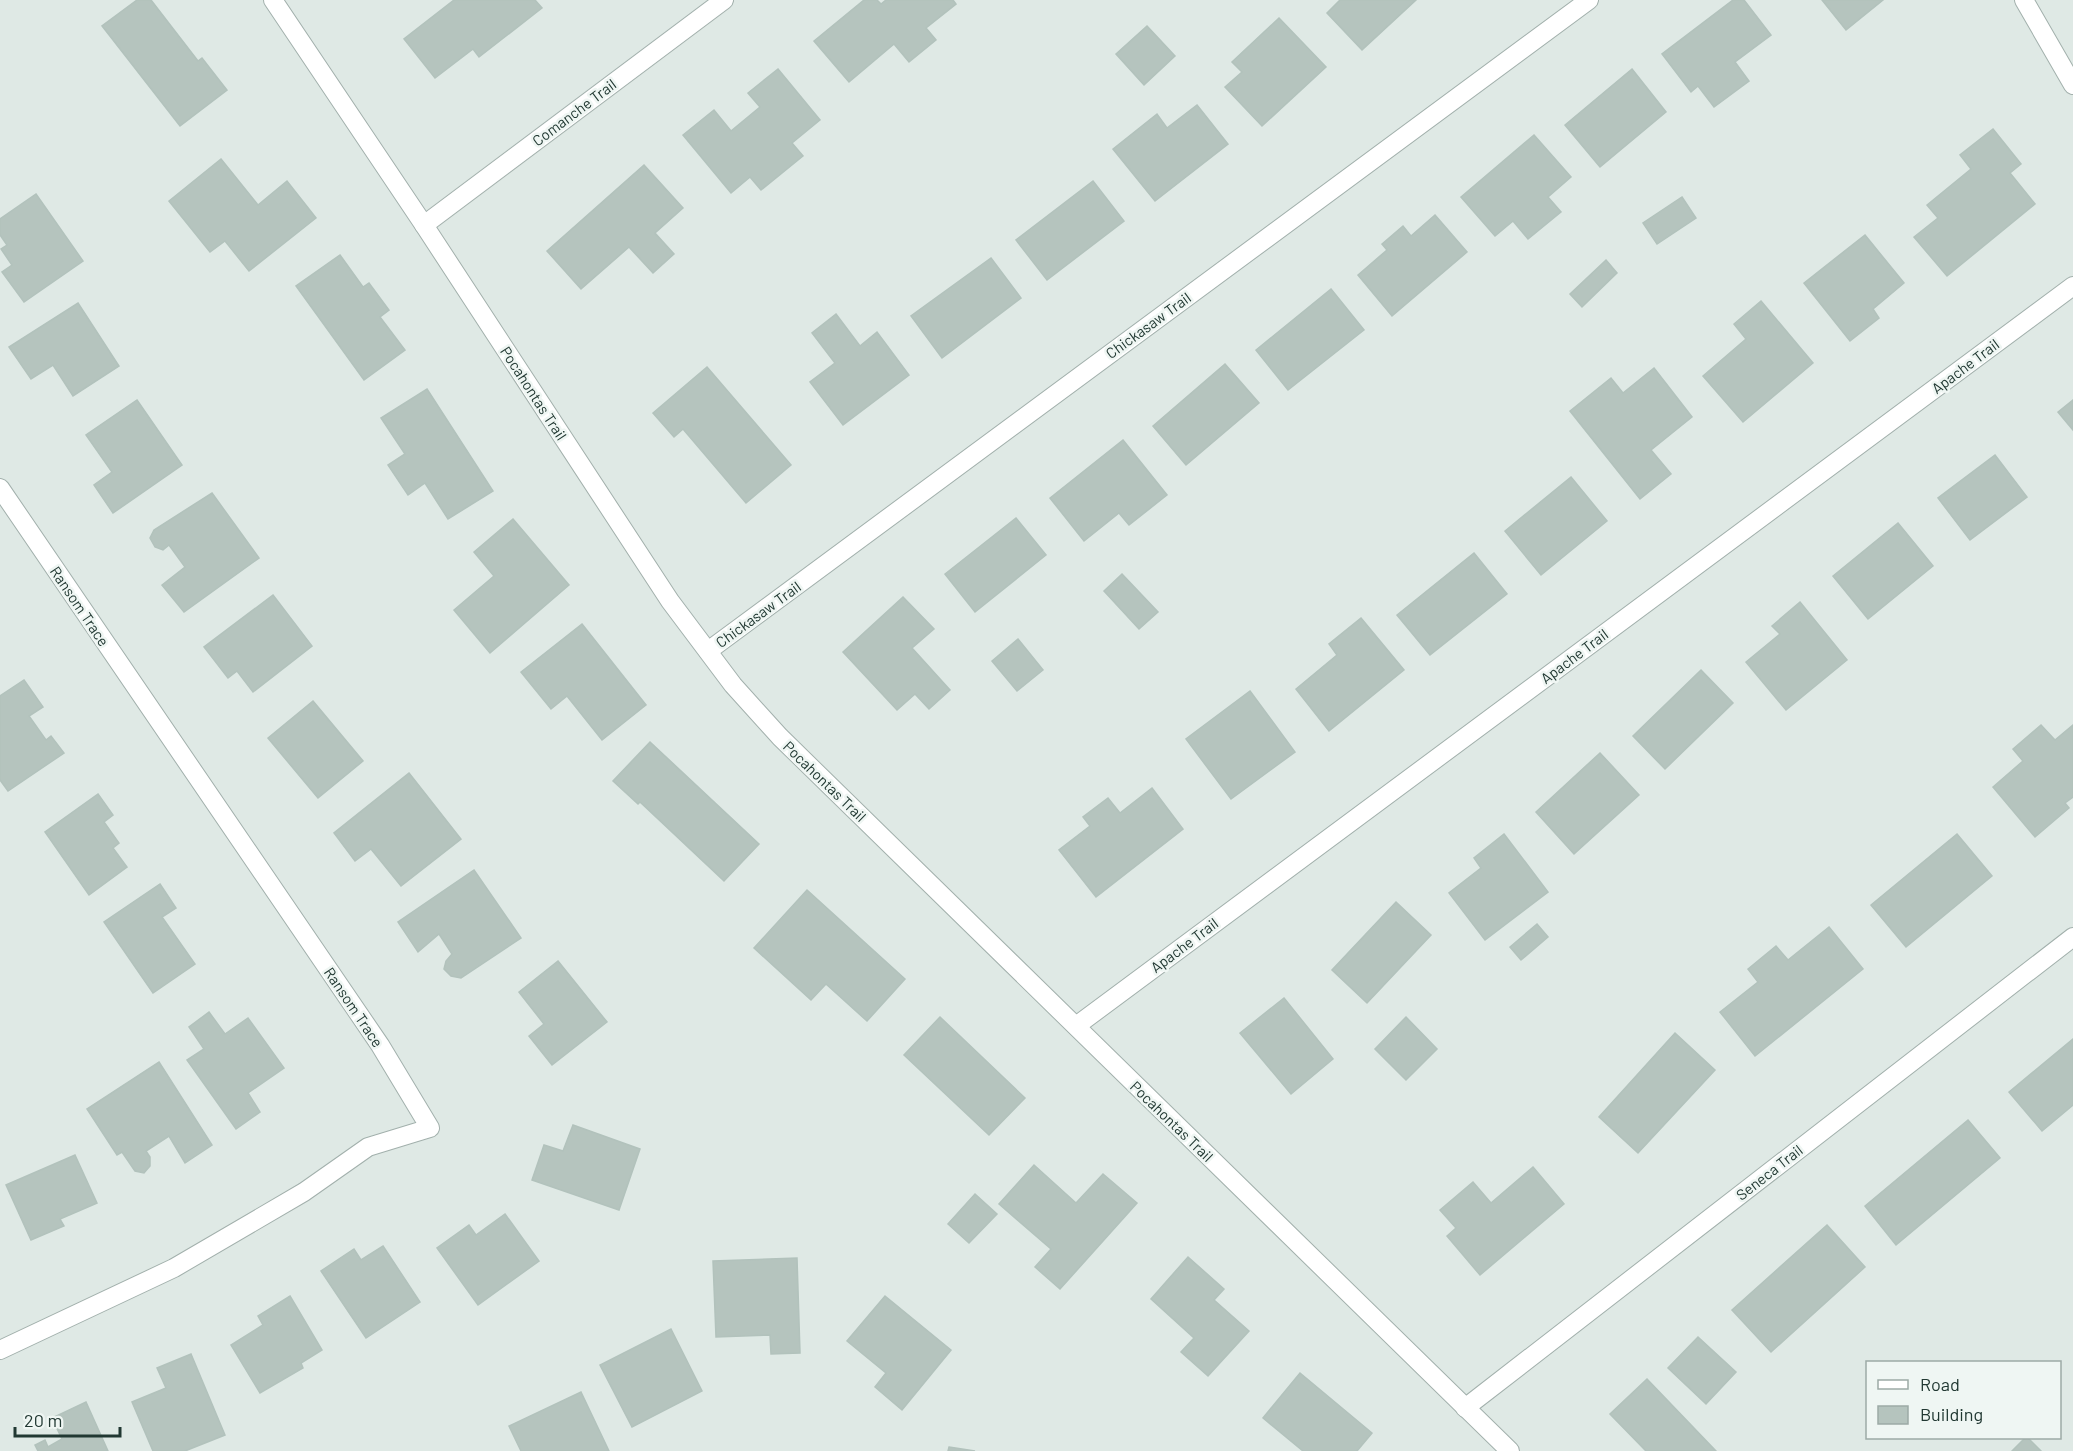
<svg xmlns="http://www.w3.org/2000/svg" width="2073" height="1451" font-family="Barlow,sans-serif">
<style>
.building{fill:#b5c4be;stroke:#b2c2bc;stroke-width:1.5}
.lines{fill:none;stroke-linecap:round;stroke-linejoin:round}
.street-casing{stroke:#a2b0ac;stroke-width:20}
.street{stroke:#fff;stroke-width:18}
.labels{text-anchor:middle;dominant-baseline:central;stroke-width:5;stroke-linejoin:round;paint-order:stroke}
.street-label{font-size:15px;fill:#213832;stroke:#eff6f3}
</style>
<rect width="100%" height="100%" fill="#dfe9e5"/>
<!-- building -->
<g class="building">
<polygon points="137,0 151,0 198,61 202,58 227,90 180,126 102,26"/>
<polygon points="454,0 535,0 542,8 479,57 473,49 435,78 404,39"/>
<polygon points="864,0 877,0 881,4 886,0 953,0 956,4 926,28 936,40 909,62 894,44 849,82 814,41"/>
<polygon points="1340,0 1416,0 1362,50 1327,13"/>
<polygon points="1733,0 1744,0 1771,35 1735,62 1749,81 1714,107 1698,86 1691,92 1662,54"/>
<polygon points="1822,0 1883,0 1846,30"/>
<polygon points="1279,18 1326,67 1262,126 1225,87 1242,72 1232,62"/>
<polygon points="1147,26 1175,56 1144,85 1116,54"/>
<polygon points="778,69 820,120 792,143 803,156 761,190 750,177 731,193 683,135 714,110 731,131 760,107 748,93"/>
<polygon points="1632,69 1666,112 1600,167 1565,125"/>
<polygon points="1197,105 1228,144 1155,201 1113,149 1157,114 1167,128"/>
<polygon points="1993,129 2021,164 2010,173 2035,204 1947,276 1914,237 1938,218 1927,205 1971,169 1960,155"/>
<polygon points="1534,135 1571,177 1548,197 1561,212 1528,239 1513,221 1495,236 1461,197"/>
<polygon points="221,159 258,205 287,181 316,218 249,271 225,241 210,252 169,201"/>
<polygon points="644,165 683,208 655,233 674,254 653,273 629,247 581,289 547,251"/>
<polygon points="1093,181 1124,221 1047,280 1016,240"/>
<polygon points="36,194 83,261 24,302 2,272 12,265 1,249 7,245 0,235 0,219"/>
<polygon points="1682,197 1696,218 1657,244 1643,223"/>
<polygon points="1435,215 1467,252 1392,316 1358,275 1387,250 1382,244 1403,226 1411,236"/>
<polygon points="1865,235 1904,283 1873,309 1879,318 1850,341 1804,283"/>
<polygon points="340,255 363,287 369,283 389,310 380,317 405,350 364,380 296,286"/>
<polygon points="991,258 1021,298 942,358 911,316"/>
<polygon points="1606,260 1617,273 1582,307 1570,294"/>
<polygon points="1331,289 1364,330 1288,390 1256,350"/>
<polygon points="1761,301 1813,363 1743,422 1703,376 1746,339 1734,324"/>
<polygon points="78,303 119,366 73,396 53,365 31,379 9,347"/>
<polygon points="836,314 860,346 877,332 909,375 843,425 810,382 835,363 812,333"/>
<polygon points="1225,364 1259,403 1186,465 1153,426"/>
<polygon points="707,367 791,465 746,503 683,429 674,437 653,413"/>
<polygon points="1654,368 1692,417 1651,450 1671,474 1640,499 1570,411 1611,378 1623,393"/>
<polygon points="427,389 493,491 448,519 425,483 408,495 388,465 405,454 381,418"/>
<polygon points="137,400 182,465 113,513 94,485 112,472 86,435"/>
<polygon points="2073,400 2073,430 2058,412"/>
<polygon points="1123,440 1167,495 1129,525 1119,513 1084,541 1050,498"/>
<polygon points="1995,455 2027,497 1970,540 1938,498"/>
<polygon points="1571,477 1607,521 1541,575 1505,531"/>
<polygon points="212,493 259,558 184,612 162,585 185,567 169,545 163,550 155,547 150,538 154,530"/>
<polygon points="1016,518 1046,555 975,612 945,574"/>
<polygon points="513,519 569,585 490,653 454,610 494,576 474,552"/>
<polygon points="1898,523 1933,566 1868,619 1833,576"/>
<polygon points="1474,553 1507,594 1430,655 1397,615"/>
<polygon points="1122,574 1158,612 1139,629 1104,591"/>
<polygon points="273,595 312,646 253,692 237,671 228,678 204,647"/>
<polygon points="903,597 934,629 912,648 950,690 929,709 915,694 897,710 843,652"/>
<polygon points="1800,602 1847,660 1786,710 1746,662 1780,634 1772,626"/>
<polygon points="1361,618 1404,670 1329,731 1296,689 1337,655 1329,644"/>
<polygon points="582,624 646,705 602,740 567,696 551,709 521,672"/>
<polygon points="1018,639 1043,670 1017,691 992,661"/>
<polygon points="1701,670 1733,703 1665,769 1633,736"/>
<polygon points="24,680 43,707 29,716 46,740 51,736 64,753 8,791 0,780 0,696"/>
<polygon points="1250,691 1295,752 1231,799 1186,739"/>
<polygon points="313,701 363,761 318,798 268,738"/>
<polygon points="2041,725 2055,740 2073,725 2073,797 2065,803 2069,808 2035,837 1993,787 2023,761 2013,749"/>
<polygon points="650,742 759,844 724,881 640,802 638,804 613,781"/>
<polygon points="1600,753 1639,795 1574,854 1536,812"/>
<polygon points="409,773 461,839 401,886 371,849 355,861 334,833"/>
<polygon points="1152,788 1183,829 1096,897 1059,850 1090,826 1083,817 1108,798 1120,813"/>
<polygon points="98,794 113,815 104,822 119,843 113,848 127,867 89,895 45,832"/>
<polygon points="1504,834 1548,892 1485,940 1449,893 1481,868 1474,858"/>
<polygon points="1957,834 1992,876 1906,947 1871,905"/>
<polygon points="474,870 521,938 461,978 451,976 444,969 446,961 452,954 439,934 418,952 398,922"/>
<polygon points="160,884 176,908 162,917 195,964 153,993 104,922"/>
<polygon points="807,890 905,979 867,1021 826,984 811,1000 754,948"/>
<polygon points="1396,902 1431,935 1367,1003 1332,970"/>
<polygon points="1537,924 1548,937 1521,960 1510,947"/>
<polygon points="1829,927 1863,969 1755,1056 1720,1012 1758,982 1748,969 1776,946 1788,960"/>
<polygon points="558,961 607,1022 552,1065 529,1036 544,1024 519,992"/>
<polygon points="1284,998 1333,1059 1291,1094 1240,1033"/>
<polygon points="209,1012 225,1034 248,1018 284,1068 248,1093 260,1112 236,1129 187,1060 204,1049 189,1027"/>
<polygon points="940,1017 1025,1098 989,1135 904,1055"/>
<polygon points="1406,1017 1437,1049 1406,1080 1375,1049"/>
<polygon points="1675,1033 1715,1070 1638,1153 1599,1117"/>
<polygon points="2073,1039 2073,1105 2042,1131 2009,1092"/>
<polygon points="159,1062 212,1145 185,1163 169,1136 146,1151 150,1157 150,1166 144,1173 135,1171 122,1152 117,1155 87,1109"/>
<polygon points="1968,1120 2000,1158 1896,1245 1865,1206"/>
<polygon points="573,1125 640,1149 619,1210 532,1180 544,1145 563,1151"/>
<polygon points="75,1155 97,1203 60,1219 64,1226 31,1240 6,1185"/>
<polygon points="1034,1165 1076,1203 1103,1174 1137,1203 1060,1289 1035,1267 1051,1249 999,1204"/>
<polygon points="1533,1167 1564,1204 1480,1275 1447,1236 1456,1228 1440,1210 1473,1182 1491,1203"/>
<polygon points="975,1194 997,1214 969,1243 948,1224"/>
<polygon points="505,1214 539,1261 478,1305 437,1248 469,1225 476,1235"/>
<polygon points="1827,1225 1865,1267 1771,1352 1732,1310"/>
<polygon points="383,1246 420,1302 366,1338 321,1271 354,1249 361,1260"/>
<polygon points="1188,1257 1224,1289 1214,1300 1249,1331 1208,1376 1181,1352 1194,1338 1151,1299"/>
<polygon points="797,1258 800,1353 771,1354 770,1335 716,1337 713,1261"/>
<polygon points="290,1296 322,1350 301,1363 303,1368 260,1393 231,1345 263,1325 258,1316"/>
<polygon points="885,1296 951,1350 902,1410 875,1387 886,1373 847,1341"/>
<polygon points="671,1329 702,1391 632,1427 600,1365"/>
<polygon points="1698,1337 1736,1372 1706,1404 1668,1368"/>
<polygon points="191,1354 225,1435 185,1451 153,1451 132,1402 166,1388 157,1368"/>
<polygon points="1300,1373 1372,1433 1357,1451 1303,1451 1263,1418"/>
<polygon points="1647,1379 1716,1451 1646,1451 1610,1414"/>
<polygon points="581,1392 609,1451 521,1451 509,1426"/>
<polygon points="86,1402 108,1451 38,1451 35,1445 45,1440 48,1447 62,1439 52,1418"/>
<polygon points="2025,1438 2028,1438 2041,1451 2012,1451"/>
<polygon points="949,1447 975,1451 948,1451"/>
</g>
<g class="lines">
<defs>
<g id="street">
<polyline points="273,0 424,225 670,601 733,685 780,737 1510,1451"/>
<polyline points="2024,0 2073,85"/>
<polyline points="424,225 724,0"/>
<polyline points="0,488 380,1045 430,1128 368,1147 304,1192 174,1268 0,1350"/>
<polyline points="708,651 1589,0"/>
<polyline points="1076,1026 2073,286"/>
<polyline points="1465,1408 2073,937"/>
</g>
</defs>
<!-- street casing -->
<use href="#street" class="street-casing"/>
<!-- street -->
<use href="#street" class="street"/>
</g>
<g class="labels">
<!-- street labels -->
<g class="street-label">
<text transform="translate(574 112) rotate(-37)">Comanche Trail</text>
<text transform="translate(1148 325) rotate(-36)">Chickasaw Trail</text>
<text transform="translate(1965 366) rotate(-37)">Apache Trail</text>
<text transform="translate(534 393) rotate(57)">Pocahontas Trail</text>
<text transform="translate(80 606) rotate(56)">Ransom Trace</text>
<text transform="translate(758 614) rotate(-36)">Chickasaw Trail</text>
<text transform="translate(1574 656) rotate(-37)">Apache Trail</text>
<text transform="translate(825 781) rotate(44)">Pocahontas Trail</text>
<text transform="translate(1184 945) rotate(-37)">Apache Trail</text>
<text transform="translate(354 1007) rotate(56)">Ransom Trace</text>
<text transform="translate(1172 1121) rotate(44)">Pocahontas Trail</text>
<text transform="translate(1769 1172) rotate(-38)">Seneca Trail</text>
</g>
</g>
<!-- legend -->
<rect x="1866" y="1361" width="195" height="78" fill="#eff6f3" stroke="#9daaa6" stroke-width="1.5"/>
<rect x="1878" y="1380" width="30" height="9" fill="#ffffff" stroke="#9daaa6" stroke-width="1.5"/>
<text x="1920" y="1391" font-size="18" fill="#213832">Road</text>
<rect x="1878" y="1406" width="30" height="18" fill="#b5c4be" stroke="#9daaa6" stroke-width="1.5"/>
<text x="1920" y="1421" font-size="18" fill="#213832">Building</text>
<!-- scale -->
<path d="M15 1427v9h105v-9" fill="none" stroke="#213832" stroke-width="3"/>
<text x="24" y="1427" font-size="18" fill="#213832" stroke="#eff6f3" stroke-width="4.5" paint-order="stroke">20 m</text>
</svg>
